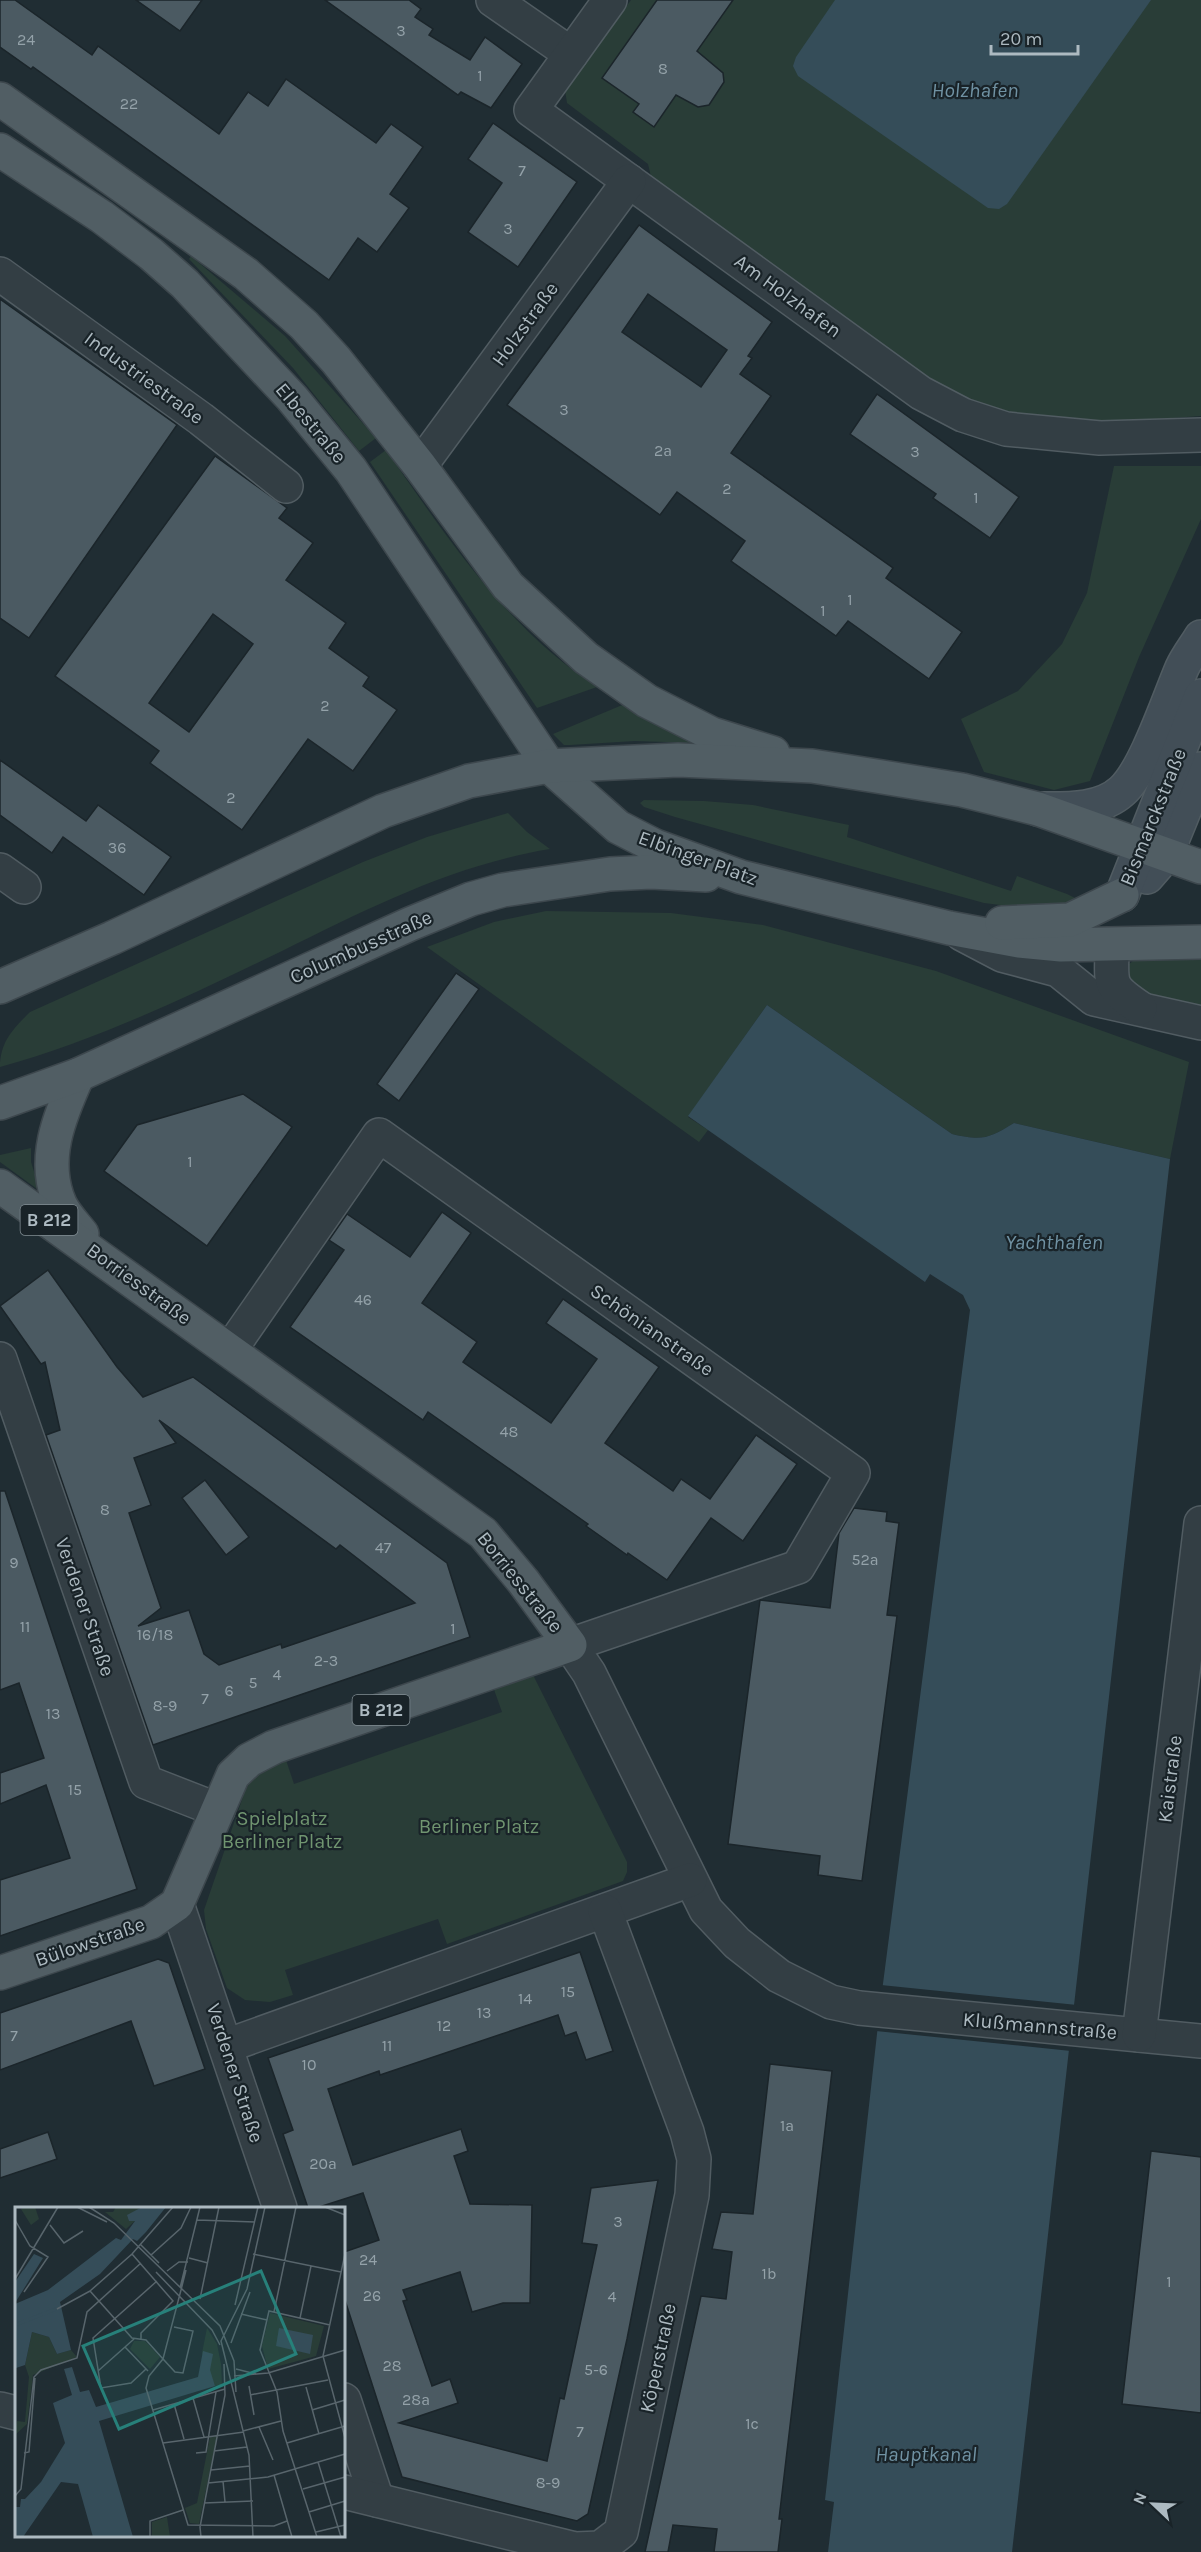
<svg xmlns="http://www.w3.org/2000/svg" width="1201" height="2552" font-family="Karla,sans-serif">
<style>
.green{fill:#293d37}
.water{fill:#354d59}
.pier{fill:#202d33}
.building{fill:#4b5a62;stroke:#1b252a;stroke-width:1.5;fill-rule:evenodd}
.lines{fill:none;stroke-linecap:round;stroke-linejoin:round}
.street-casing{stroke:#515c62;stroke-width:36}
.secondary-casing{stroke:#515c62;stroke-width:36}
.primary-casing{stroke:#3d474d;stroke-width:36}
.street{stroke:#333e44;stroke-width:33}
.secondary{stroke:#424e57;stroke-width:33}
.primary{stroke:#515e64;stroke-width:33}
.labels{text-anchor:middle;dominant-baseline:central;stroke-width:4.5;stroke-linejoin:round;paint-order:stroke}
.number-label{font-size:16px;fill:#94a2a9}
.shield{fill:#192328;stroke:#818d93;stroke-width:1.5}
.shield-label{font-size:18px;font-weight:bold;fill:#adbac1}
.street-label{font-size:20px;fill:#adbac1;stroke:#192328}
.park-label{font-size:20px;fill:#709570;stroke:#192328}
.water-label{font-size:21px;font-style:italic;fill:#7092a3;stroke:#192328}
.inset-river{fill:none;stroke:#354d59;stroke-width:3}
.inset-road{fill:none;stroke:#58656c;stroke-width:1.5}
.view{fill:#27807a;fill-opacity:0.15;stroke:#27807a;stroke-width:3}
.inset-edge{fill:none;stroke:#adbac1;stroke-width:3}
</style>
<rect width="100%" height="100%" fill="#202d33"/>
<!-- green -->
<g class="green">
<polygon points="631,0 1201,0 1201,416 1101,423 1008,419 917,375 654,189 648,164 567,103 565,90"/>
<polygon points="191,256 285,336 376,438 359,451 293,368 189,259"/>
<path d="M386 450C447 537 506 628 597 687L537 708 370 462Z"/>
<polygon points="1114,466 1201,466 1201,519 1139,657 1090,781 1054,790 984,772 961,719 1018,691 1062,644 1087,593"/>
<polygon points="627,703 694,743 635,741 570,745 564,745 553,734"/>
<polygon points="644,800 704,801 753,805 849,825 847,837 1011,891 1017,876 1067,894 1075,898 1074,902 1070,906 1017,907 984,903 675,817 644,807 640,803"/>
<path d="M508 813 527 832 550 849C453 865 369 908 282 951 191 995 98 1040 0 1067 0 1042 13 1029 30 1012L363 862 427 837Z"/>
<path d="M546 911 671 913 763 925 936 971 1189 1062 1170 1159 1014 1123C988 1139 982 1141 952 1134L767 1005 688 1117 708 1130 699 1142 427 947 494 922Z"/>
<polygon points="1201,953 1201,1010 1137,992 1127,984 1127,966 1134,960"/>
<polygon points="31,1148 31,1162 40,1191 0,1162 0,1155"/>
<polygon points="531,1671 627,1862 627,1872 623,1881 447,1944 438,1919 285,1970 293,1995 270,2002 245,2000 227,1988 206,1929 204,1910 245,1791 254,1776 285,1757 294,1784 502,1712 492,1684"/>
</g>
<!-- water -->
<g class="water">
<polygon points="835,0 1151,0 1007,204 999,209 988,208 798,76 793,66 796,57"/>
<path d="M767 1005 952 1134C982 1141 988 1139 1014 1123L1170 1159 1012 2552H828L834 2502 825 2500 880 2007 970 1310 963 1295 930 1274 925 1282 688 1116Z"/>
</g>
<!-- pier -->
<polygon class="pier" points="881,1985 1077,2005 1071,2051 876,2031"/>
<!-- building -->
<g class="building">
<polygon points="0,0 15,0 92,55 98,46 219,134 248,92 268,106 286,79 376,143 391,124 423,147 390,194 409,208 377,252 358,238 329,280 33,67 31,69 0,47"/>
<polygon points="136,0 202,0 180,31"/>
<polygon points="325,0 409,0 421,9 415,17 433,29 429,35 470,60 485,37 522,64 491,108 461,92 458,95"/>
<polygon points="657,0 733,0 697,51 723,73 724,82 709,105 698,107 676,95 654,127 633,112 639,104 602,78"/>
<polygon points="493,123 577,182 518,267 468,232 502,183 468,159"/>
<path d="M639 225 772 322 748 356 752 358 740 374 771 396 731 453 893 568 886 578 962 632 929 679 848 621 836 636 731 561 745 541 677 492 660 515 507 405ZM648 294 727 350 701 387 622 332Z"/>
<polygon points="0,299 177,425 29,638 0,618"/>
<polygon points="877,394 1019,497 990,538 933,498 936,494 850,434"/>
<path d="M215 456 287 508 279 518 313 543 286 580 346 623 329 648 369 677 363 686 397 710 353 771 308 739 242 830 150 763 159 751 55 676ZM213 614 253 644 189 732 149 703Z"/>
<polygon points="0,760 86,821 98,805 171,857 144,895 63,837 52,853 0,815"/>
<polygon points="456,973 479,989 399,1101 377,1084"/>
<polygon points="243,1094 292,1127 207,1246 104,1171 137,1125"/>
<polygon points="442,1212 471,1233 422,1303 477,1342 463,1362 551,1423 597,1359 546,1323 563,1299 659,1367 605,1443 673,1491 681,1479 710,1499 756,1435 797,1464 743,1541 711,1518 667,1580 628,1553 627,1555 586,1526 588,1524 428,1412 423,1420 290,1327 344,1250 329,1240 347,1214 410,1257"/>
<path d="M48 1270 117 1367 143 1397 193 1377 447 1563 470 1637 153 1745 46 1435 60 1430 45 1362 41 1364 0 1306ZM159 1420 336 1549 340 1545 415 1603 282 1648 281 1644 219 1665 204 1654 189 1610 138 1626 161 1608 129 1513 151 1505 134 1458 176 1443Z"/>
<polygon points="205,1480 249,1537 226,1555 182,1498"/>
<polygon points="0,1491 5,1491 137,1889 0,1936 0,1880 70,1858 46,1785 0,1804 0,1773 44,1758 19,1683 0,1690"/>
<polygon points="854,1508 887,1512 886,1521 899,1523 887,1615 897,1616 862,1881 818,1875 820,1856 728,1844 760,1600 830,1608 839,1533"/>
<polygon points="580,1952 613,2051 586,2060 576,2032 565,2036 558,2015 380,2075 379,2071 328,2089 353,2165 461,2129 468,2151 454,2156 470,2204 532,2205 530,2303 503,2303 472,2312 460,2272 403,2290 407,2300 403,2301 432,2386 450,2379 458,2403 399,2423 547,2461 560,2398 564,2399 597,2245 582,2243 591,2188 658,2180 627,2339 588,2514 577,2521 402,2477 344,2297 344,2252 379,2240 363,2193 316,2208 308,2208 283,2134 293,2130 268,2058"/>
<polygon points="158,1959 169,1963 205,2069 154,2086 131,2021 0,2070 0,2013"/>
<polygon points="770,2064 832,2071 779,2519 782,2519 778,2552 714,2552 717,2529 673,2525 668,2552 645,2552 701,2296 726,2299 732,2252 712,2249 721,2212 753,2214"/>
<polygon points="48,2132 57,2159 0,2178 0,2149"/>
<polygon points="1151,2151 1201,2157 1201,2413 1122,2404"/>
</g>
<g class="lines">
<defs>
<g id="street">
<polyline points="493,0 571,54"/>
<polyline points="610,0 531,110 921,393 963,415 1006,429 1100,438 1201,435"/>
<polyline points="0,274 201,419 286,486"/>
<polyline points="420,466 629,181"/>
<polyline points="0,870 24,887"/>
<polyline points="962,934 1002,955 1058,970 1094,999 1201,1023"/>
<path d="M1112 945C1112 984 1106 985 1140 1008"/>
<polyline points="230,1350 379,1135 853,1473 798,1567 570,1645 589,1673 706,1910 737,1943 779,1976 831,2002 859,2008 1201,2041"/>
<polyline points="0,1359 146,1782 218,1810"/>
<polyline points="177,1904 280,2208"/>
<polyline points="1139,2035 1201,1523"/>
<polyline points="226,2046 690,1880"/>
<polyline points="344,2400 377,2500"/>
<polyline points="0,2409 16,2413"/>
<polyline points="344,2492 575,2549 600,2548 621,2532 692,2195 694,2159 687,2132 605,1911"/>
</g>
<g id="secondary">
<path d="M1038 809C1066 809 1100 811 1122 791 1145 771 1169 698 1182 668 1187 657 1195 647 1201 637"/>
<polyline points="1147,877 1166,855 1201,769"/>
<polyline points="1122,895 1201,696"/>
</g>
<g id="primary">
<polyline points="0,99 246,274 304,325 336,360 420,466 508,586 586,658 647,701 712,734 773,753"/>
<polyline points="0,150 102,217 151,254 185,284 292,398 351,470 549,766 618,827 655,846 741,877 949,928 1019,941 1061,945 1201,942"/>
<polyline points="1002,923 1070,920 1122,895"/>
<polyline points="0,987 112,938 383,811 469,781 549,766 678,760 812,766 876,776 962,790 1038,809 1201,867"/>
<path d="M78 1075C59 1117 41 1160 60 1204 65 1215 75 1225 82 1234"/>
<polyline points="0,1103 78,1075 410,924 471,899 503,890 610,874 651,872 706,875"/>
<polyline points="0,1186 483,1533 523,1581 570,1645 274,1747 249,1760 233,1775 177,1904 151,1922 0,1973"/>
</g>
</defs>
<!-- street casing -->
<use href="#street" class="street-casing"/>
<!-- secondary casing -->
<use href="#secondary" class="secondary-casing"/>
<!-- primary casing -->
<use href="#primary" class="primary-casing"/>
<!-- street -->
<use href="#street" class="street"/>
<!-- secondary -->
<use href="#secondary" class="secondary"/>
<!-- primary -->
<use href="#primary" class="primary"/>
</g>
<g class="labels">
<!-- number labels -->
<g class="number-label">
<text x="401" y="30">3</text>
<text x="26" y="39">24</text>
<text x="663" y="68">8</text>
<text x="480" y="75">1</text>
<text x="129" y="103">22</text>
<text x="522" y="170">7</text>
<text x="508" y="228">3</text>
<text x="564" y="409">3</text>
<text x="663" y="450">2a</text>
<text x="915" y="451">3</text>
<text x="727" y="488">2</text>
<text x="976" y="497">1</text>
<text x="850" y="599">1</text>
<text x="823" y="610">1</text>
<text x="325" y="705">2</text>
<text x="231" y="797">2</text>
<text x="117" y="847">36</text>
<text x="190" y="1161">1</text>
<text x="363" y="1299">46</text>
<text x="509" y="1431">48</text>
<text x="105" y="1509">8</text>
<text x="383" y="1547">47</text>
<text x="865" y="1559">52a</text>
<text x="14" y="1562">9</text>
<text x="25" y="1626">11</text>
<text x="453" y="1628">1</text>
<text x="155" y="1634">16/18</text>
<text x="326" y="1660">2-3</text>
<text x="277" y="1674">4</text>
<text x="253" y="1682">5</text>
<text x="229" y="1690">6</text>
<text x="205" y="1698">7</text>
<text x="165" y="1705">8-9</text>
<text x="53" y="1713">13</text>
<text x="75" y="1789">15</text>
<text x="568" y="1991">15</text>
<text x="525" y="1998">14</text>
<text x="484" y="2012">13</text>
<text x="444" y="2025">12</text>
<text x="14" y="2035">7</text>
<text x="387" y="2045">11</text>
<text x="309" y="2064">10</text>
<text x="787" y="2125">1a</text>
<text x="323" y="2163">20a</text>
<text x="618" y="2221">3</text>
<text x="368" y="2259">24</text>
<text x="769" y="2273">1b</text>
<text x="1169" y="2281">1</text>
<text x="372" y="2295">26</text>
<text x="612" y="2296">4</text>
<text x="392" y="2365">28</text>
<text x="596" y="2369">5-6</text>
<text x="416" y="2399">28a</text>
<text x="752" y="2423">1c</text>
<text x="580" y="2431">7</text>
<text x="548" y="2482">8-9</text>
</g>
<!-- shield labels -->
<g class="shield">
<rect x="20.5" y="1205" width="57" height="30" rx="4.5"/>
<rect x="352.5" y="1695" width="57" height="30" rx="4.5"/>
</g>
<g class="shield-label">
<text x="49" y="1220">B 212</text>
<text x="381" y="1710">B 212</text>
</g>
<!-- street labels -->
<g class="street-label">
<text transform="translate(788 296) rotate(36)">Am Holzhafen</text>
<text transform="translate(525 324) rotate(-54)">Holzstraße</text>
<text transform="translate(144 378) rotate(36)">Industriestraße</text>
<text transform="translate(311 423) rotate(50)">Elbestraße</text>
<text transform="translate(1153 817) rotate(-68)">Bismarckstraße</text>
<text transform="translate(698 858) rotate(20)">Elbinger Platz</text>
<text transform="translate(361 947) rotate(-24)">Columbusstraße</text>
<text transform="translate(139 1284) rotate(36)">Borriesstraße</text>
<text transform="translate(652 1330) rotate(35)">Schönianstraße</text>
<text transform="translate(520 1582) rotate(51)">Borriesstraße</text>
<text transform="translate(85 1607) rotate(71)">Verdener Straße</text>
<text transform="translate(1170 1779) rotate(-83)">Kaistraße</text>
<text transform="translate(90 1942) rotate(-19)">Bülowstraße</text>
<text transform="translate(1040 2026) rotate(5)">Klußmannstraße</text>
<text transform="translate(235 2073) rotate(72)">Verdener Straße</text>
<text transform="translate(658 2358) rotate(-78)">Köperstraße</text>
</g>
<!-- park labels -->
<g class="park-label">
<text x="282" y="1818">Spielplatz<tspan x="282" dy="23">Berliner Platz</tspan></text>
<text x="479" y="1826">Berliner Platz</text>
</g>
<!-- water labels -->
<g class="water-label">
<text x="975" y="90">Holzhafen</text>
<text x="1054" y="1242">Yachthafen</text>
<text x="926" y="2454">Hauptkanal</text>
</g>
</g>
<!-- overview -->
<g transform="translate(15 2207)">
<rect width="330" height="330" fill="#202d33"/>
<path d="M9 0H20L24 12 16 18 6 2ZM101 0H127L115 8 120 14 111 22 90 5H98ZM255 106 309 119 301 149 253 162 247 139ZM192 121 202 137 206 157 207 178 200 179 187 146ZM17 125 34 130 42 147 56 143 62 150 18 168 12 217 0 228 2 214 10 215 14 170 10 158ZM119 134H130L145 150 135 162 115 142ZM202 229 184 317 175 316 170 301 182 296 195 230ZM152 310 155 330H137V315Z" fill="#293d37"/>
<path d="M127 0H151L131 25 122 34 118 32 85 67 45 95 56 143 42 147 34 130 17 125 10 158 1 161 0 178V97L33 83 101 31 106 33 120 14H114L112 8ZM19 47 28 51 0 96V75ZM264 121 298 128 295 147 261 139ZM188 144 198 147 195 163 200 179 84 214 118 330H78L63 277 46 275 8 330H0V300H5L6 292H10L26 275 50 236 38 196 57 188 49 162 57 160 65 185 74 183 81 200 183 170Z" fill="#354d59"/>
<path class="inset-river" d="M0 118 41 102"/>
<path class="inset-road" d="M62 0 92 15M74 0 99 16 205 119 219 154 221 185M310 0 330 8M0 13 15 39 33 50 9 85M182 13 240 15M35 18 49 36 68 24M125 37 144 56M117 47 158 94 126 126V132M238 47 326 65M330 47 308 149 330 231M136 48 166 21 176 0M174 51 193 56M152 64 164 55H173M141 65 197 123 205 138M0 72 43 0M165 81 185 0M166 83 171 63M75 84 117 47 158 0M185 92 204 0M220 98 243 0M42 102 75 84 117 131 131 133 148 152 166 83M259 105 281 0M226 107 252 113M285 111 296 59M159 120 178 124 168 166 160 165 148 152 134 169 131 181 173 318 259 319 272 314M216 136 235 85M110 140 133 164M131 162 116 176 86 181 78 131 142 74M221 162 241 167M83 164 119 132M219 169 253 166 330 143M234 179 239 208M291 180 304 227M235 188 313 173M178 191 189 230M159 197 169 232M138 203 210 182M297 203 330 193M244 220 258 253M228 224 266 214M148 236 229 225M272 236 330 219M199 244 232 240M9 246 14 245 20 171M181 246 191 245 201 185M303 255 326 330M196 263 235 259M259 268 277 330M208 274 210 295M193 276 253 270 330 247M288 282 330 270M0 289 6 282 19 170 26 163 62 151 72 105 126 56M189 296 238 294M294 305 330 294M301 325 330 318M135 330V314L168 303M186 330 185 320 210 188 209 157M238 330 234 248 206 134 232 82 250 0M302 330 268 224 262 185 245 143 254 104 315 118"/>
<path class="view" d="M246 64 281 147 104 222 68 139Z"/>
<rect width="330" height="330" class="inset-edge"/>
</g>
<!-- north arrow -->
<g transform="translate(1153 2504) rotate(293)" stroke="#192328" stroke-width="4.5" paint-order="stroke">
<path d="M0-4.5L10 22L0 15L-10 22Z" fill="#adbac1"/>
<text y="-9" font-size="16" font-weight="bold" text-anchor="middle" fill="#adbac1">N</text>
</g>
<!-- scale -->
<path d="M991 45v9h87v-9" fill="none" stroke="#adbac1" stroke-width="3"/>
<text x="1000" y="45" font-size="18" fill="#adbac1" stroke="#192328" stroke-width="4.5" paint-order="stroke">20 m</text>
</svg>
